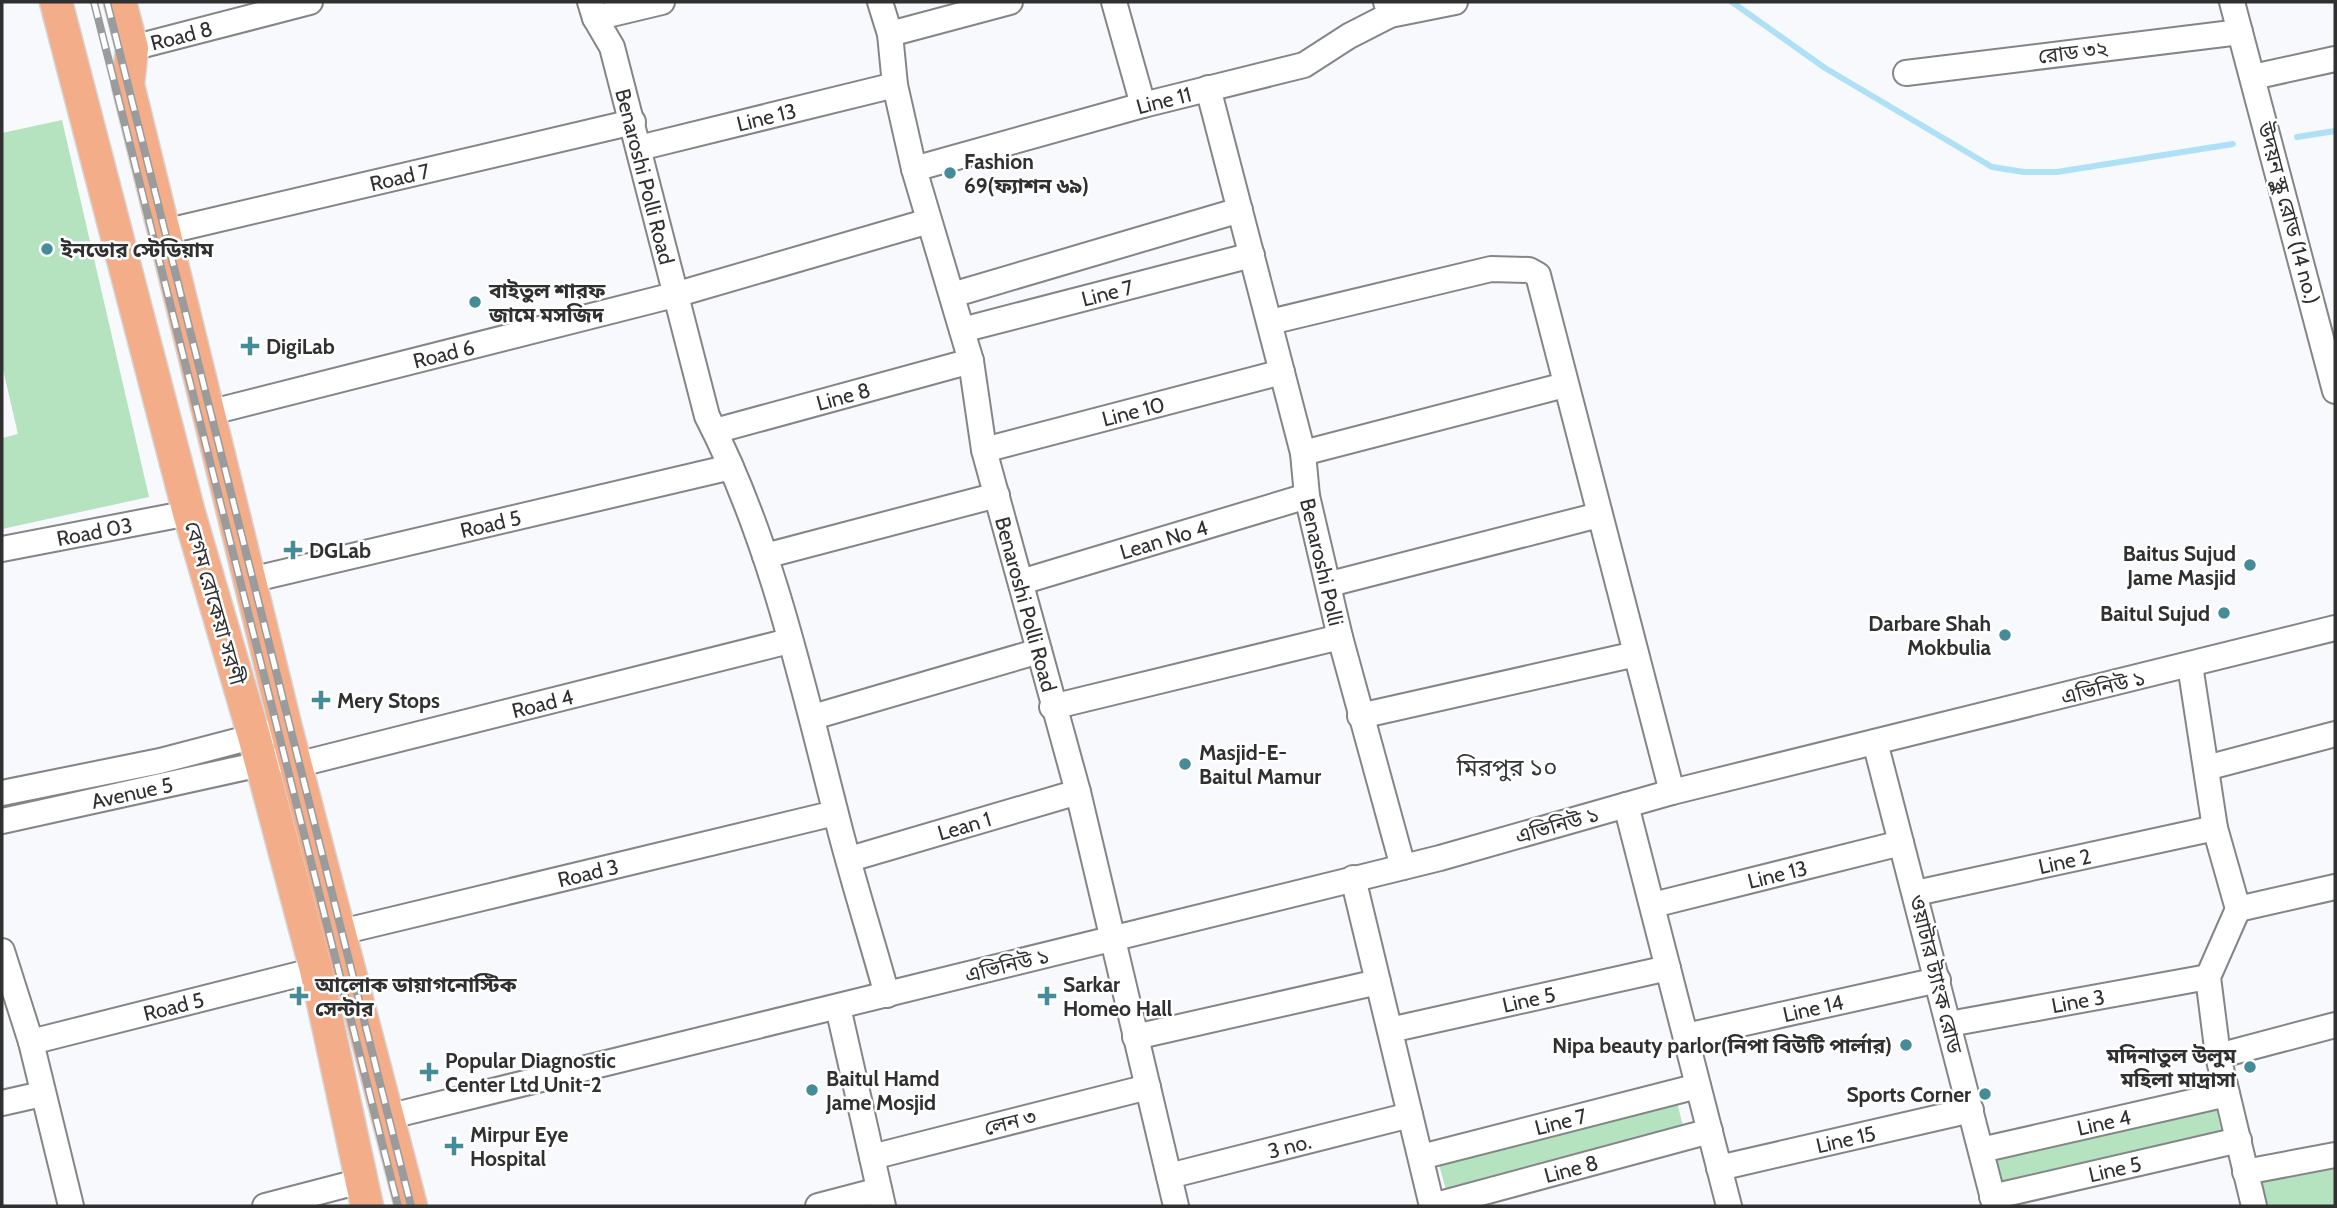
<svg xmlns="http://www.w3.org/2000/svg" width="2337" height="1208" font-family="Cabin,'Noto Sans Bengali',sans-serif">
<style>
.green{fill:#b5e3bf}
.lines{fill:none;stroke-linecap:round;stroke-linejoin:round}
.stream{stroke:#afe1f6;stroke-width:6}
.minor-casing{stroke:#848587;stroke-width:28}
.major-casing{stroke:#d6d6d6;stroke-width:35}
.minor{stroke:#fff;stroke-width:24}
.major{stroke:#f3ad89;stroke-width:32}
.rail-casing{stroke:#9a9b9d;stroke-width:8}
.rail{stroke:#fff;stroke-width:5;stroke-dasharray:16;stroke-linecap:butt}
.poi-dot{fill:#468b98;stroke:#fff;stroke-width:2.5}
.labels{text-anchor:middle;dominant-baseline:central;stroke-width:5;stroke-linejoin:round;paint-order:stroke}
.street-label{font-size:21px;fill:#303031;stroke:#fff}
.poi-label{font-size:21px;font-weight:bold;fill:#303031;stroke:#fff;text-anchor:start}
.quarter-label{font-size:24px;fill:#343537;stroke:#fff}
</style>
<rect width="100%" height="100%" fill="#f8f9fc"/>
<!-- green -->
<g class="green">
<polygon points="62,120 149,497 2,529 2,438 18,434 2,365 2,133"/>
<polygon points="1676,1098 1685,1134 1448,1197 1438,1161"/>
<polygon points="2214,1100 2223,1138 2001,1189 1992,1151"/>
<polygon points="2335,1160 2335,1206 2260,1206 2250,1175"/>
</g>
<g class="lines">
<!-- stream -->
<g class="stream">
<polyline points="1732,2 1825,68 1992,167 2024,172 2057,172 2233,144"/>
<polyline points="2297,137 2335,131"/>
</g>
<defs>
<g id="minor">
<path id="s1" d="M590 2 595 18 612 47 707 416C770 538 801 678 835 810 850 872 870 933 887 995"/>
<path id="s2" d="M880 2 890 34 895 85 914 169 971 361 984 450 1078 792 1176 1206"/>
<polyline points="1114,2 1143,105"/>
<polyline points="2232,2 2335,391"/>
<polyline points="1390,15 1455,2"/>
<polyline points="595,18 662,2"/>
<polyline points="890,34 1010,2"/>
<path id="s3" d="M132 48 310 2"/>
<polyline points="1906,73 2240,32"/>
<polyline points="2253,77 2335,59"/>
<path id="s4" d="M1208 88 1303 453 1307 496 1340 637 1403 867"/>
<path id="s5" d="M639 148 895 85"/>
<path id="s6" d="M914 169 1143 105 1304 65 1349 36 1390 15 1386 2"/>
<path id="s7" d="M164 232 633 122"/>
<polyline points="952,295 1240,210"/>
<polyline points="1270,322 1491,269 1529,270 1538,275 1672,792"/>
<path id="s8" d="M962 330 1252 255"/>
<path id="s9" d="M208 413 678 294 929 221"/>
<path id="s10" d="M715 431 971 361"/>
<path id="s11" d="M984 450 1282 372"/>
<polyline points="1303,453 1565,385"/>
<path id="s12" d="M2 549 189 513"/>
<polyline points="765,556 997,495"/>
<path id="s13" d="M250 580 731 467"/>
<path id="s14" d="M1021 582 1307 496"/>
<polyline points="1330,584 1599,515"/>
<polyline points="2190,665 2215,828 2238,909 2208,977 2218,1056 2254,1206"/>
<polyline points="1052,707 1340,637"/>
<polyline points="1360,716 1636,654"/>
<polyline points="813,717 1039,651"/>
<polyline points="1875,742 1995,1206"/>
<path id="s15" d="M296 765 789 641"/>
<polyline points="2206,768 2335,734"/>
<polyline points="2,793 160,761 271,732"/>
<polyline points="1626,805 1729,1206"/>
<path id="s16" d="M2 821 279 760"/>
<path id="s17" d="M850 859 1078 792"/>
<polyline points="1353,878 1432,1206"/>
<path id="s18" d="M1916 893 2215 828"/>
<path id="s19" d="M1653 905 1901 843"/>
<polyline points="2238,909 2335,887"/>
<path id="s20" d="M341 932 835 813"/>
<polyline points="2,951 31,1042 71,1206"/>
<polyline points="838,1007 883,1206"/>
<path id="s21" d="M1949 1024 2208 977"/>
<path id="s22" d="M1390 1030 1668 968"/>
<path id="s23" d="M1686 1036 1938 980"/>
<polyline points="1135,1037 1378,982"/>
<path id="s24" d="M31 1042 316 970"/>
<polyline points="2218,1056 2335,1025"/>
<polyline points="2,1103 42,1094"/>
<polyline points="387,1117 1440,858 1672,792 2335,628"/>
<path id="s25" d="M1981 1150 2227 1094"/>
<polyline points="872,1157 1148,1087"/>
<path id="s26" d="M1421 1157 1698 1086"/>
<path id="s27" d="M1719 1168 1971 1110"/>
<polyline points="2245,1172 2335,1155"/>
<path id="s28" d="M1169 1176 1410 1115"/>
<path id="s29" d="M1992 1197 2239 1140"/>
<polyline points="265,1206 361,1181"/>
<polyline points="818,1206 879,1190"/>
<path id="s30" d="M1432 1206 1710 1131"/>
</g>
<g id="major">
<polyline points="56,2 189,513 254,736 316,970 367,1206"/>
<polyline points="120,2 132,48 128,85 286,728 411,1206"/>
</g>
</defs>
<!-- minor casing -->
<use href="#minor" class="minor-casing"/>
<!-- major casing -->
<use href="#major" class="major-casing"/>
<!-- minor -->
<use href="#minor" class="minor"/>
<!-- major -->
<use href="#major" class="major"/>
<defs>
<g id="rail">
<polyline points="94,2 398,1206"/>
<polyline points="107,2 411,1206"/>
</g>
</defs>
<!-- rail casing -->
<use href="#rail" class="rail-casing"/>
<!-- rail -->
<use href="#rail" class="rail"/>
</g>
<!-- markers -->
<g class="poi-dot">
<circle cx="950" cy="173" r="7"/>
<circle cx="47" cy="249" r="7"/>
<circle cx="475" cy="302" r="7"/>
<path d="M246.5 335.5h7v7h7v7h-7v7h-7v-7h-7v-7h7z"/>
<path d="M289.5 539.5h7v7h7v7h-7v7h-7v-7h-7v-7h7z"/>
<circle cx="2250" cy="565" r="7"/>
<circle cx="2224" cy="613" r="7"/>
<circle cx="2005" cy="635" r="7"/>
<path d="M317.5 689.5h7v7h7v7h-7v7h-7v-7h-7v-7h7z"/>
<circle cx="1185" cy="764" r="7"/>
<path d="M295.5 985.5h7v7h7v7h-7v7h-7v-7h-7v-7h7z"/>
<path d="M1043.5 985.5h7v7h7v7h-7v7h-7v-7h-7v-7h7z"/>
<circle cx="1906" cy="1045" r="7"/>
<circle cx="2250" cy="1067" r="7"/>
<path d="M425.5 1061.5h7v7h7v7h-7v7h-7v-7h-7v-7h7z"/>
<circle cx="812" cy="1090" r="7"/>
<circle cx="1985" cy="1094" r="7"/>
<path d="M450.5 1135.5h7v7h7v7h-7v7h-7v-7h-7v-7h7z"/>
</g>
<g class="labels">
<!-- street labels -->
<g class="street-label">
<text stroke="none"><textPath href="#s3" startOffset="51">Road 8</textPath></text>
<text transform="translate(2073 52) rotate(-7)">রোড ৩২</text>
<text stroke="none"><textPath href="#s6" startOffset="259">Line 11</textPath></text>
<text stroke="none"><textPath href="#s5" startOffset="131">Line 13</textPath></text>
<text stroke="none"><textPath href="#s1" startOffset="184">Benaroshi Polli Road</textPath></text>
<text stroke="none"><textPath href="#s7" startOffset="242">Road 7</textPath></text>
<text transform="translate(2289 213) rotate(75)">উদয়ন স্কুল রোড (14 no.)</text>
<text stroke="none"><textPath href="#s8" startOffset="150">Line 7</textPath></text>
<text stroke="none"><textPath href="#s9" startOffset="243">Road 6</textPath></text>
<text stroke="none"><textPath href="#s10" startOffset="133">Line 8</textPath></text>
<text stroke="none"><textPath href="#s11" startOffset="154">Line 10</textPath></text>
<text stroke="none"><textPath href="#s13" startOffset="247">Road 5</textPath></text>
<text stroke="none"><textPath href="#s12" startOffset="94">Road 03</textPath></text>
<text stroke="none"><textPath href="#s14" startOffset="149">Lean No 4</textPath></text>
<text stroke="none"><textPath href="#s4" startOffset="488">Benaroshi Polli</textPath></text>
<text transform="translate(215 603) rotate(74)">বেগম রোকেয়া সরণী</text>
<text stroke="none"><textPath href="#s2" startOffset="621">Benaroshi Polli Road</textPath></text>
<text transform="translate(2103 687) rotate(-14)">এভিনিউ ১</text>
<text stroke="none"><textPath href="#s15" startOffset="254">Road 4</textPath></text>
<text stroke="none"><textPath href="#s16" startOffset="133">Avenue 5</textPath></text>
<text stroke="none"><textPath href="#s17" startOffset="119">Lean 1</textPath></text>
<text transform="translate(1557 825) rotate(-16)">এভিনিউ ১</text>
<text stroke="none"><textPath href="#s18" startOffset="152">Line 2</textPath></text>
<text stroke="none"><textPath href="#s20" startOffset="254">Road 3</textPath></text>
<text stroke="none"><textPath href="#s19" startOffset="128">Line 13</textPath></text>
<text transform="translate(1007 965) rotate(-14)">এভিনিউ ১</text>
<text transform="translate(1936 974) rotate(76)">ওয়াটার ট্যাংক রোড</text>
<text stroke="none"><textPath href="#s22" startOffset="142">Line 5</textPath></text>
<text stroke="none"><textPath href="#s21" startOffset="131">Line 3</textPath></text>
<text stroke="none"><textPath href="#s24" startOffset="147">Road 5</textPath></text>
<text stroke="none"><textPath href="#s23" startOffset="130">Line 14</textPath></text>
<text stroke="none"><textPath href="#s26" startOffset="144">Line 7</textPath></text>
<text transform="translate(1010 1122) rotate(-14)">লেন ৩</text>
<text stroke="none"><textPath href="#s25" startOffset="126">Line 4</textPath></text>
<text stroke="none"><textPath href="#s27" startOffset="130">Line 15</textPath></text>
<text stroke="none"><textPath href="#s28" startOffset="124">3 no.</textPath></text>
<text stroke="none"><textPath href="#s30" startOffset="144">Line 8</textPath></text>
<text stroke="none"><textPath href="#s29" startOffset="126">Line 5</textPath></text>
</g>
<!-- poi labels -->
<g class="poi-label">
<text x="964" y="161">Fashion<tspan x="964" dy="24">69(ফ্যাশন ৬৯)</tspan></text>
<text x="61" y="249">ইনডোর স্টেডিয়াম</text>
<text x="489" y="290">বাইতুল শারফ<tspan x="489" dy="24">জামে মসজিদ</tspan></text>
<text x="266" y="346">DigiLab</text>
<text x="309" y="550">DGLab</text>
<text x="2236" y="553" text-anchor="end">Baitus Sujud<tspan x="2236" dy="24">Jame Masjid</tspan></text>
<text x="2210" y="613" text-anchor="end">Baitul Sujud</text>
<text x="1991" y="623" text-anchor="end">Darbare Shah<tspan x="1991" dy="24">Mokbulia</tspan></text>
<text x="337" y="700">Mery Stops</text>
<text x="1199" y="752">Masjid-E-<tspan x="1199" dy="24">Baitul Mamur</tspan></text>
<text x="315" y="984">আলোক ডায়াগনোস্টিক<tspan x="315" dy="24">সেন্টার</tspan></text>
<text x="1063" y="984">Sarkar<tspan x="1063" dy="24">Homeo Hall</tspan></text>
<text x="1892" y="1045" text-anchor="end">Nipa beauty parlor(নিপা বিউটি পার্লার)</text>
<text x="2236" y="1055" text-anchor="end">মদিনাতুল উলুম<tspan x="2236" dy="24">মহিলা মাদ্রাসা</tspan></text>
<text x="445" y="1060">Popular Diagnostic<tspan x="445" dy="24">Center Ltd Unit-2</tspan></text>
<text x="826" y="1078">Baitul Hamd<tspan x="826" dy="24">Jame Mosjid</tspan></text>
<text x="1971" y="1094" text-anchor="end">Sports Corner</text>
<text x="470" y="1134">Mirpur Eye<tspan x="470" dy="24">Hospital</tspan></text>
</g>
<!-- quarter labels -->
<g class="quarter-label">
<text x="1507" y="767">মিরপুর ১০</text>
</g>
</g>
<!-- border -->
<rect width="2337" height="1208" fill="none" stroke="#303031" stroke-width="7"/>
</svg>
